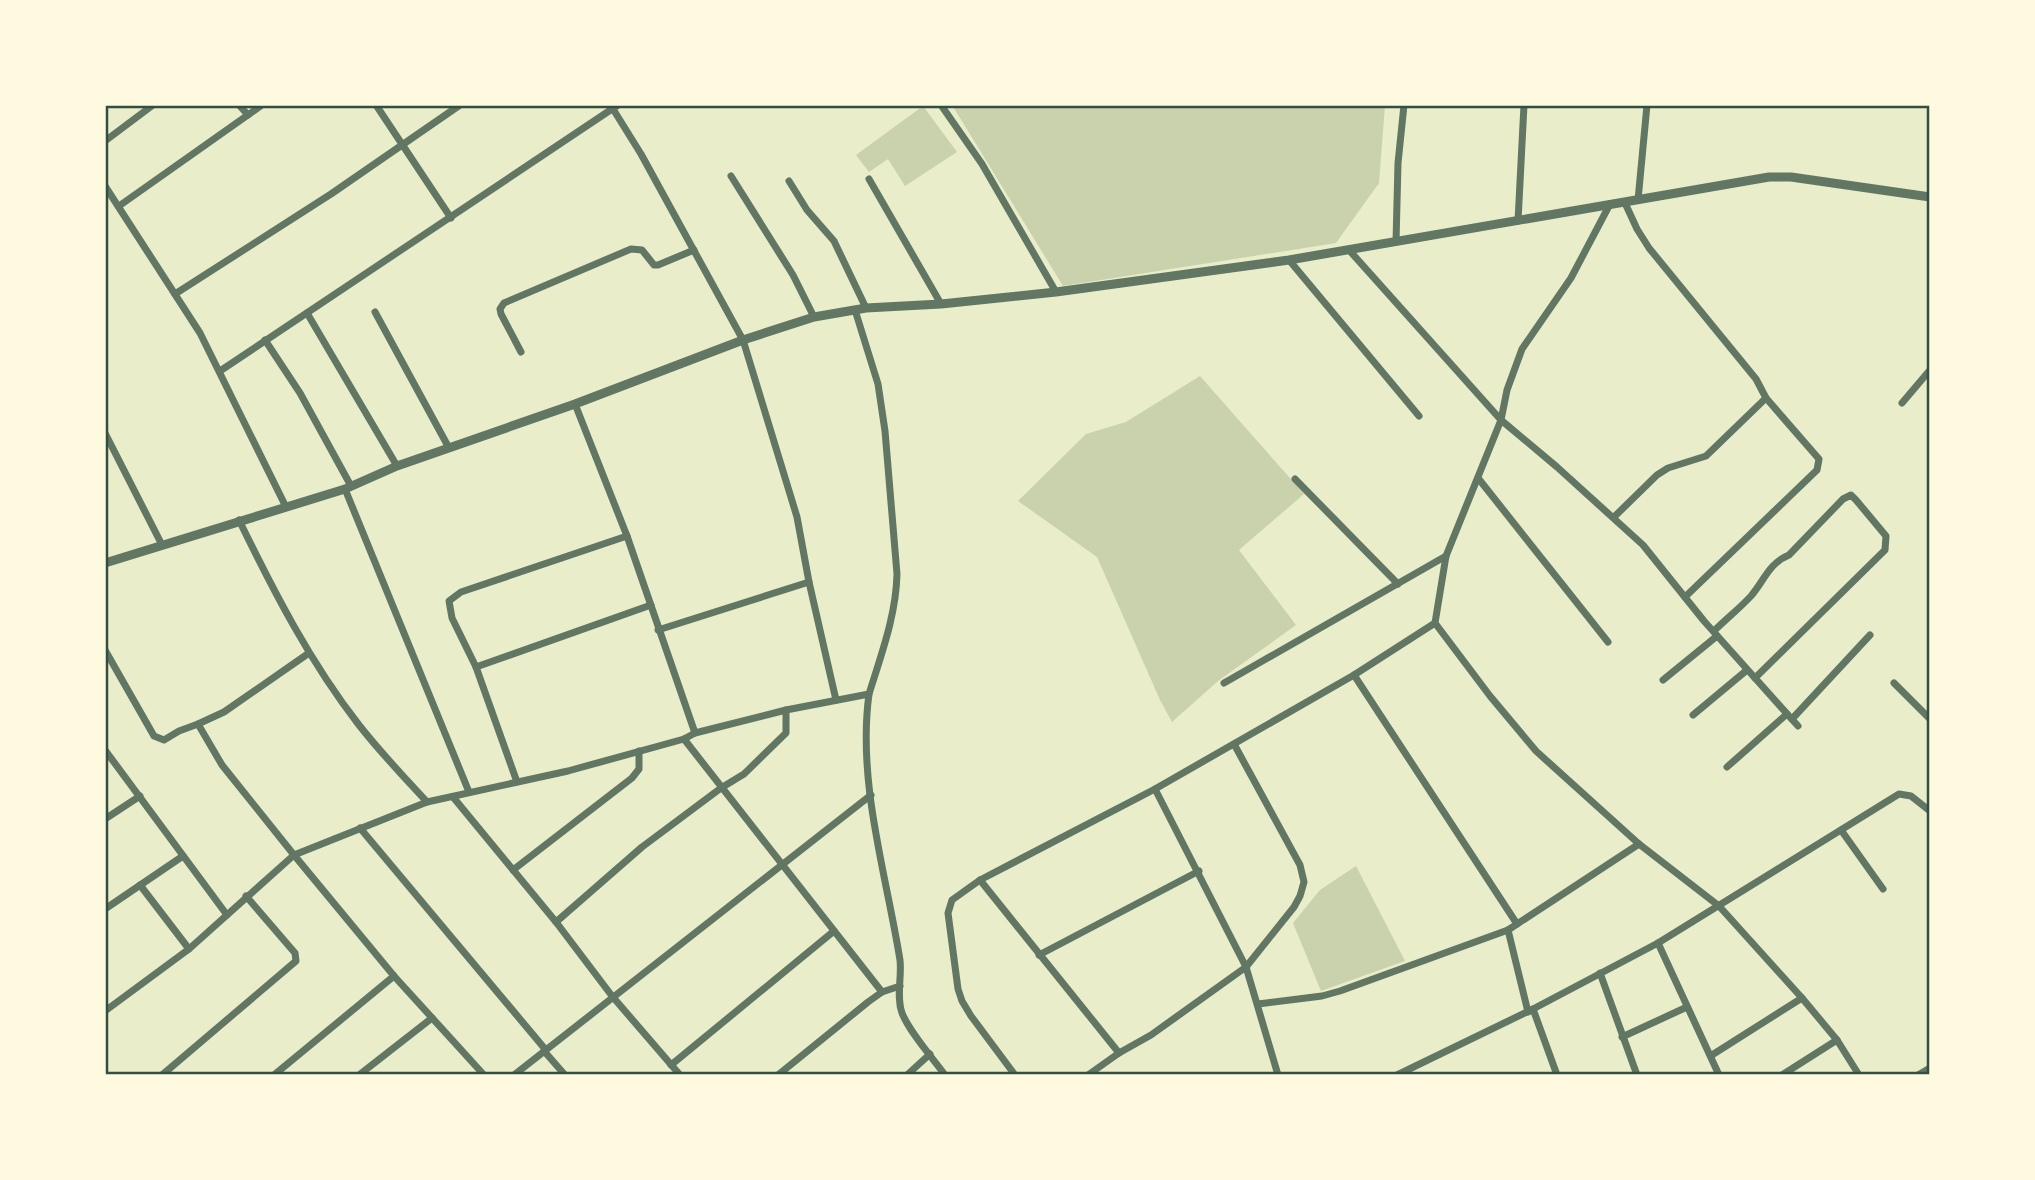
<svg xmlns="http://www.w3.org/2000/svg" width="2035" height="1180" font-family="'Open Sans',sans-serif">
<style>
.green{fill:#cad2ad}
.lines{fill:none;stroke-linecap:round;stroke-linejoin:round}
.minor{stroke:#617663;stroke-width:7}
.tertiary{stroke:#617663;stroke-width:9}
.neatline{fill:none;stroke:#344e41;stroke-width:2.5}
</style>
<rect width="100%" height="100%" fill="#e9edc9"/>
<!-- green -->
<g class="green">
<polygon points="952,105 1385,105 1379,183 1336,243 1063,286"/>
<polygon points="923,106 957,152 905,186 888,159 869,172 856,155"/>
<polygon points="1200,376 1304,494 1239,550 1296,625 1218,681 1172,722 1160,700 1097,557 1018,501 1086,434 1126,422"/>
<polygon points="1356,866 1405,961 1321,991 1293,923 1320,890"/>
</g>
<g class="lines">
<!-- minor -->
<g class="minor">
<polyline points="239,105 248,115"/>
<polyline points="376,105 451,218"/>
<polyline points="941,105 982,164 1056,292"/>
<polyline points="613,109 641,154 743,340 797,517 809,582 836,700"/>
<polyline points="105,141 153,105"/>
<polyline points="731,176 793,275 814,317"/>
<polyline points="869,179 941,304"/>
<polyline points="789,181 807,210 834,241 866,308"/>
<polyline points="105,186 200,333 286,507"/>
<polyline points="1638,200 1647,105"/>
<polyline points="1625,203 1637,229 1649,248 1756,379 1766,398 1819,459 1817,470 1685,597"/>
<polyline points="1610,204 1571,278 1522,349 1507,390 1501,420 1446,556 1435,623 1490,696 1536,751 1639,844 1719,906 1802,998 1837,1040 1859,1075"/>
<polyline points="119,206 262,105"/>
<polyline points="1518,221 1524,105"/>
<polyline points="1396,242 1398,163 1404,105"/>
<polyline points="1349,250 1501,420 1557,467 1643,545 1704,621 1798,726"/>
<polyline points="1289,260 1419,416"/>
<polyline points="175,294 331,194 460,105"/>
<polyline points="375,312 449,448"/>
<polyline points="307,313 397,466"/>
<polyline points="265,340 300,393 351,486"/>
<polyline points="521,352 501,314 500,309 504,303 631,249 642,250 654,265 658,265 694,250"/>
<polyline points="220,371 618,105"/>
<polyline points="1902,403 1930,370"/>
<polyline points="575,404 627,536 695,733"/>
<polyline points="105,433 162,545"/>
<polyline points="1478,478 1608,642"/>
<polyline points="1295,479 1398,584"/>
<polyline points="345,489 469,792"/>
<polyline points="1614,517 1657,475 1668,468 1706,456 1766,398"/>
<path d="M239 520C274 592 310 662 359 725 380 752 404 777 427 802"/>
<polyline points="658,630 809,582"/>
<path d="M1714 631C1726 619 1740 608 1751 596 1764 581 1769 563 1789 555L1843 499 1851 495 1856 500 1886 536 1885 550 1755 678"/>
<polyline points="105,650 154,736 164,740 179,731 198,724"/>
<polyline points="309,653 224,712 198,724 222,765 294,855 394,976 484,1075"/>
<polyline points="476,667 651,605"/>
<polyline points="1354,675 1517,924"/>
<polyline points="1663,680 1717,636"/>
<polyline points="1224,683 1446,556"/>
<polyline points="1894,683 1930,719"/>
<path d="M869 694C857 782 886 873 900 960 902 977 896 997 902 1013 910 1033 932 1057 945 1075"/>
<polyline points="1693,715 1747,670"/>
<polyline points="1792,719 1870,635"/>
<polyline points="684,739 882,992"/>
<polyline points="105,750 227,915"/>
<polyline points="1727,767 1787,714"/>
<polyline points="517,782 476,667 452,618 449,601 461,592 627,536"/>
<polyline points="1155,789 1246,967 1278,1075"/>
<polyline points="453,797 556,922 612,996 680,1075"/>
<polyline points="105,819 140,796"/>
<polyline points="360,828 545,1049"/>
<polyline points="1841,830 1883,889"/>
<polyline points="513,870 632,778 639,769 639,751"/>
<polyline points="980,880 1119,1053"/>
<polyline points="140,885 189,949"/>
<polyline points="105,909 183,856"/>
<polyline points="556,922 642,847 721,788 744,774 786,733 786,710"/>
<polyline points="1508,930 1528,1012"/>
<polyline points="1658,943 1719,1075"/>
<polyline points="1039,955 1199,871"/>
<polyline points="1600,973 1637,1075"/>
<polyline points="1258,1004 1322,996 1340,991 1508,930 1639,844"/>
<polyline points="1533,1009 1557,1075"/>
<path d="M105 1011 189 949 294 855 427 802 568 771 684 739 695 733 786 710 869 694C881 655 896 616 897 574L885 431 878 384 855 310"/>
<polyline points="1622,1037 1687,1007"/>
<polyline points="544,1051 565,1075"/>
<polyline points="1712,1055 1802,998"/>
<polyline points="671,1065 834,931"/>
<polyline points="162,1075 296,961 295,953 246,896"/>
<polyline points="274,1075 394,976"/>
<polyline points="359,1075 432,1018"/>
<polyline points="514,1075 871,795"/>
<polyline points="778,1075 868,1002 882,992 900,986"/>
<polyline points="907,1075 930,1054"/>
<polyline points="1015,1075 971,1016 962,1001 958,989 948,913 952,900 980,880 1155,789 1354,675 1435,623"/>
<polyline points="1088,1075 1119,1053 1151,1035 1246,967 1294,907 1300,896 1304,882 1300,865 1234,744"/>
<polyline points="1397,1075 1533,1009 1658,943 1899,794 1911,796 1930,811"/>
<polyline points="1782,1075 1837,1040"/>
<polyline points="1918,1075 1930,1068"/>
</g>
<!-- tertiary -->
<polyline class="tertiary" points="105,563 345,489 397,466 575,404 743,340 814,317 866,308 941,304 1056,292 1289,260 1769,177 1791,177 1930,197"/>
</g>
<!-- border -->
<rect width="2035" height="1180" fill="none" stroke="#fefae0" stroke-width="214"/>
<rect x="107" y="107" width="1821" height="966" class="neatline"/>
</svg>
